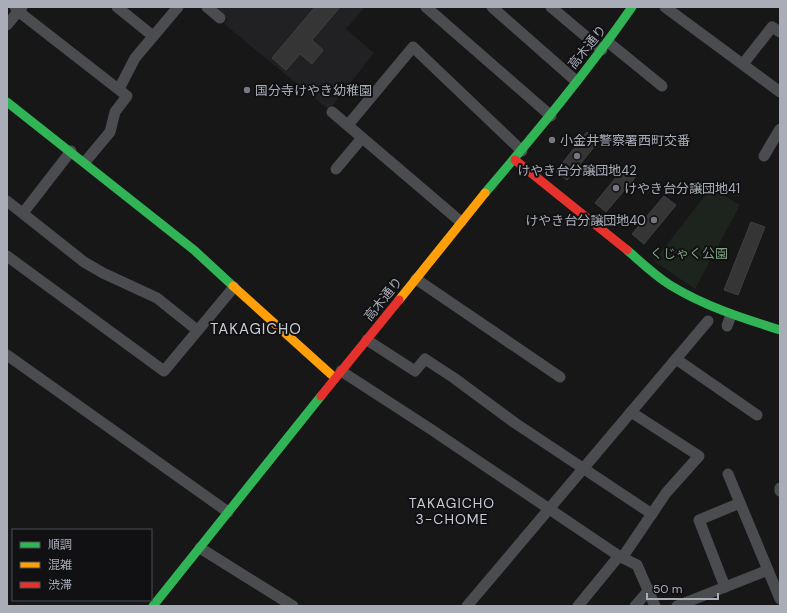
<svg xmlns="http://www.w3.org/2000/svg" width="787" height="613" font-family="'DM Sans','Noto Sans JP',sans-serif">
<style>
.built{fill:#212123}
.green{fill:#1d241e}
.building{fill:#353536;stroke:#3f4043}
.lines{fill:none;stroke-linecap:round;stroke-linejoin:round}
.street{stroke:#4b4c50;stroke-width:11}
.fast{stroke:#30b455;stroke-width:9}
.slow{stroke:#ff9f0a;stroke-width:9}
.jam{stroke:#e5322d;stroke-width:9}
.poi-dot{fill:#757880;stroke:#111113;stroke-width:1.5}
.labels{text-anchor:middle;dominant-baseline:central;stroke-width:4;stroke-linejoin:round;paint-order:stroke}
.street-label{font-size:13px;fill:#a8adb8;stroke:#111113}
.poi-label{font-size:13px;fill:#a8adb8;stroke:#111113;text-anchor:start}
.park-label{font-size:13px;fill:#7fa381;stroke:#111113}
.neighbourhood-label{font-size:14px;letter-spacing:1px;fill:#c9ccd4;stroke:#111113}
.quarter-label{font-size:15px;letter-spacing:1px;fill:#c9ccd4;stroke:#111113}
</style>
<rect width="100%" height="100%" fill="#171717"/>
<!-- built -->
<polygon class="built" points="213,7 365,7 346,29 374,53 329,110 224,24 228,19"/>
<!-- green -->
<polygon class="green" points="711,188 740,205 695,289 654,261"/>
<!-- building -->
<g class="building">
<polygon points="315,7 340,7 312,40 323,50 312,64 300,54 286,70 272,58"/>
<polygon points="587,132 599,141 567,180 556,171"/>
<polygon points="627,164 638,174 606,212 595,203"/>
<polygon points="664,196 676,205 644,244 632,234"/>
<polygon points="751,222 765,227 738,295 724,290"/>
</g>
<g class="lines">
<!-- street -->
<g class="street">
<polyline points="15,7 23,15 127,96 115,112 110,132 85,162"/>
<polyline points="117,7 153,36"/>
<polyline points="207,7 220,18"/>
<polyline points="426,7 551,116"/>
<polyline points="492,7 576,81"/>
<polyline points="551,7 602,50"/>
<polyline points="665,7 780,92"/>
<polyline points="7,25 22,7"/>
<polyline points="608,42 662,86"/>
<polyline points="743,64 772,27 780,32"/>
<polyline points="119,89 135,58 178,7"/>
<polyline points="332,112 461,222"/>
<polyline points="348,125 413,47 522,151"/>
<polyline points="764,156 780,129"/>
<polyline points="336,169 362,138"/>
<polyline points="7,201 84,262 103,273 157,298 197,330"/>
<polyline points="23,213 71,151"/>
<polyline points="7,256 164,371 234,287"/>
<polyline points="416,279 560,377"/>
<polyline points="727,326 731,315"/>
<polyline points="367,340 415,371 425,359 454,378 515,423 652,514"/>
<polyline points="7,355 228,512"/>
<polyline points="676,359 757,415"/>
<polyline points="341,371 432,430 619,556 637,565 655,606"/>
<polyline points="728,474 780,599"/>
<polyline points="780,488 780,491"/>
<polyline points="200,548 293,606"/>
<polyline points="622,558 666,493 699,456 631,412"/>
<polyline points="725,587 699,520 740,503"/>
<polyline points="467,606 708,321"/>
<polyline points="578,606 619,556"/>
<polyline points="635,606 649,590"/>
<polyline points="677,606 768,570"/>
</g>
<!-- fast -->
<g class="fast">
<polyline points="7,102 194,250 233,286"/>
<path d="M485 193C536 133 587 72 632 7"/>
<path d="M627 250C641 262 654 275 670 285 704 306 742 318 780 330"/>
<polyline points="153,606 321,396"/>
</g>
<!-- slow -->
<g class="slow">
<polyline points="233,286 335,378"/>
<polyline points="399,300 485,193"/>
</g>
<!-- jam -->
<g class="jam">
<polyline points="515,160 627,250"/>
<polyline points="321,396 399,300"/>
</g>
</g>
<!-- markers -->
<g class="poi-dot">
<circle cx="247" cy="90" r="4"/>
<circle cx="552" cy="140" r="4"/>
<circle cx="577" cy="156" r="4"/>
<circle cx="616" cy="188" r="4"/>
<circle cx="654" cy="220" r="4"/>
</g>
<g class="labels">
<!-- street labels -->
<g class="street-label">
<text transform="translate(587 47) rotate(-51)">高木通り</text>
<text transform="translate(383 299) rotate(-51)">高木通り</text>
</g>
<!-- poi labels -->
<g class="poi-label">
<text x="255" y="90">国分寺けやき幼稚園</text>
<text x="560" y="140">小金井警察署西町交番</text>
<text x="577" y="170" text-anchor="middle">けやき台分譲団地42</text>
<text x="624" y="188">けやき台分譲団地41</text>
<text x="646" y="220" text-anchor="end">けやき台分譲団地40</text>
</g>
<!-- park labels -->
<g class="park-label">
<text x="689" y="253">くじゃく公園</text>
</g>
<!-- neighbourhood labels -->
<g class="neighbourhood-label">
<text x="452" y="503">TAKAGICHO<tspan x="452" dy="16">3-CHOME</tspan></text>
</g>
<!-- quarter labels -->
<g class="quarter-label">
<text x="256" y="329">TAKAGICHO</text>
</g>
</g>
<!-- border -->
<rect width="787" height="613" fill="none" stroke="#a8adb8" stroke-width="16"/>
<!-- legend -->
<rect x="12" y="529" width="140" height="72" fill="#111113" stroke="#4d4f55"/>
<rect x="20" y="542" width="20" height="6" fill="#30b455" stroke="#4d4f55"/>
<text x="48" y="549" font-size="12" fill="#a8adb8">順調</text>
<rect x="20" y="562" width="20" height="6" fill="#ff9f0a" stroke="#4d4f55"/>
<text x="48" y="569" font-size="12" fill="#a8adb8">混雑</text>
<rect x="20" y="582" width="20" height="6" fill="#e5322d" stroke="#4d4f55"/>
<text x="48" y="589" font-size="12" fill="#a8adb8">渋滞</text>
<!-- scale -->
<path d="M647 593v6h71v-6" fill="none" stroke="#a8adb8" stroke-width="2"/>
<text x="653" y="593" font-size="12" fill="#a8adb8" stroke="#111113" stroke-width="3" paint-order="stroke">50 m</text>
</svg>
